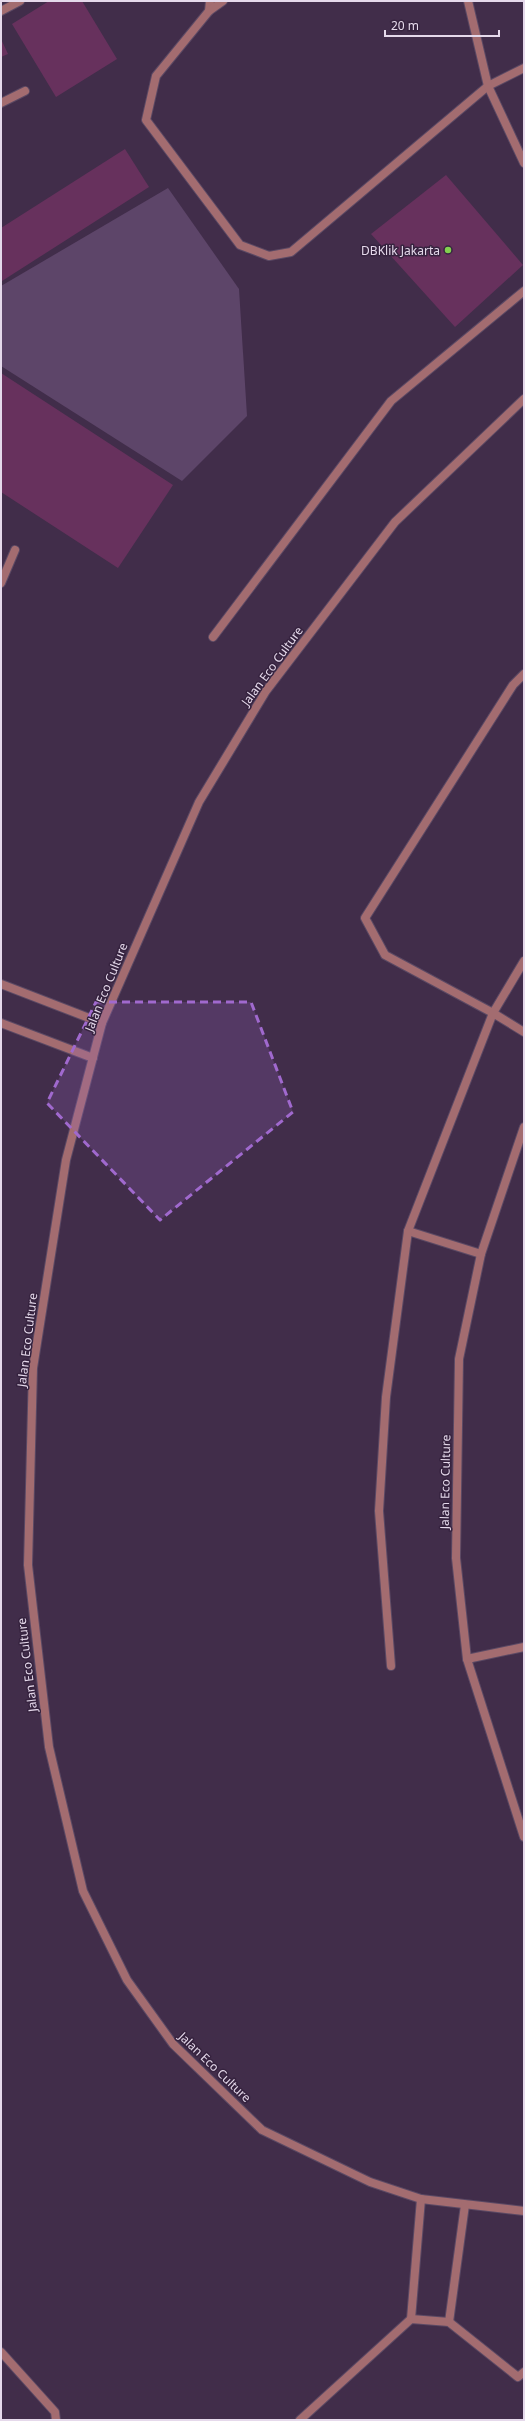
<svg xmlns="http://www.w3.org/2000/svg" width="525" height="2421" font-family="'Noto Sans',sans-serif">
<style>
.green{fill:#5d4569}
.building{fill:#67315d}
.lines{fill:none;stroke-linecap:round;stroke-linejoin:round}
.service-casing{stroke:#5b4964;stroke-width:10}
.minor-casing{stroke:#5b4964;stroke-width:10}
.tertiary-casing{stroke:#5b4964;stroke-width:10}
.service{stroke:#a36c70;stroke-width:8}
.minor{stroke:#a36c70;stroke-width:8}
.tertiary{stroke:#a36c70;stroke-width:8}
.marked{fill:#a069ce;fill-opacity:0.2;stroke:#a069ce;stroke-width:3;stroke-dasharray:8 5;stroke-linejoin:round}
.poi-dot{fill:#83d04f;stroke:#36233f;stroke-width:1.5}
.labels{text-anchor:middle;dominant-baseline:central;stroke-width:3;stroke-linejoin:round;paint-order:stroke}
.poi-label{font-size:12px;fill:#e5d9eb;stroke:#36233f;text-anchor:end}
.street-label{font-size:12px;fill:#e5d9eb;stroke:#36233f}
</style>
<rect width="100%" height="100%" fill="#412d4a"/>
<!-- green -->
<polygon class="green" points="168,188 239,289 247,416 182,481 1,366 1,286"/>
<!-- building -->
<g class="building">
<polygon points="49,1 82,1 117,59 56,97 12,24"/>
<polygon points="1,39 8,54 1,57"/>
<polygon points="125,149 149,187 2,281 1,228"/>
<polygon points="446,175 523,265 455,327 371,234"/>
<polygon points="1,373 173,485 118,568 1,492"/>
</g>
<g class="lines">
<defs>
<g id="service">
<polyline points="210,1 209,11 156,76 146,120 240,245 269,256 291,252 488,86 524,68"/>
<polyline points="468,1 488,86 524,163"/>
<polyline points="209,11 223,1"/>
<polyline points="213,637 391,401 524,291"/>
<polyline points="524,674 513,685 365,918 385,955 493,1013 524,961"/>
<polyline points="408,1231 481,1254"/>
<polyline points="391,1666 379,1511 386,1397 408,1231 493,1013 524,1032"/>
</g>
<g id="minor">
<polyline points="1,11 20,1"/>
<polyline points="1,103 25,91"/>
<polyline points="524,399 395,522 266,691 199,802 102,1023 66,1160 33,1368 28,1565 49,1747 83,1891 127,1980 173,2044 262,2130 370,2182 421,2199 524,2211"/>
<polyline points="1,583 15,550"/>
<polyline points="1,984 102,1023"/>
<polyline points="1,1023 93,1058"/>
<polyline points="411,2319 421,2199"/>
<polyline points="449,2322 465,2205"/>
<polyline points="1,2352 55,2412 56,2420"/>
<polyline points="300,2420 411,2319 449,2322 518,2377 524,2372"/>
</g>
<g id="tertiary">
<polyline points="524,1127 481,1254 459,1359 456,1558 467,1659 524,1837"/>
<polyline points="467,1659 524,1647"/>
</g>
</defs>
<!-- service casing -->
<use href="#service" class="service-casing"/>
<!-- minor casing -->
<use href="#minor" class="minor-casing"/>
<!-- tertiary casing -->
<use href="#tertiary" class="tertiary-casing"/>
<!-- service -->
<use href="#service" class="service"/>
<!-- minor -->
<use href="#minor" class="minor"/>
<!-- tertiary -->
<use href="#tertiary" class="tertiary"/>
</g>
<!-- marked area -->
<path class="marked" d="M96 1002H251L293 1112 160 1220 47 1103Z"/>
<!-- markers -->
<circle class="poi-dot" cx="448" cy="250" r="4"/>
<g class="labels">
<!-- poi labels -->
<g class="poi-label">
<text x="440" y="250">DBKlik Jakarta</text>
</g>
<!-- street labels -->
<g class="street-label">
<text transform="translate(272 666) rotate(-54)">Jalan Eco Culture</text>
<text transform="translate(106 987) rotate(-68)">Jalan Eco Culture</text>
<text transform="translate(27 1340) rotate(-83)">Jalan Eco Culture</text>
<text transform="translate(445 1482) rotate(-89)">Jalan Eco Culture</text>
<text transform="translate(27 1665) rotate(-97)">Jalan Eco Culture</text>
<text transform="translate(215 2067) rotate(44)">Jalan Eco Culture</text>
</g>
</g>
<!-- border -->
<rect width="525" height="2421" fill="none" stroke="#e5d9eb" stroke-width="4"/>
<!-- scale -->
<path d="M385 30v6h114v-6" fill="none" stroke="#e5d9eb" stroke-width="2"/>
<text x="391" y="30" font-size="12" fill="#e5d9eb" stroke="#36233f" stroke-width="3" paint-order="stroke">20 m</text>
</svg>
